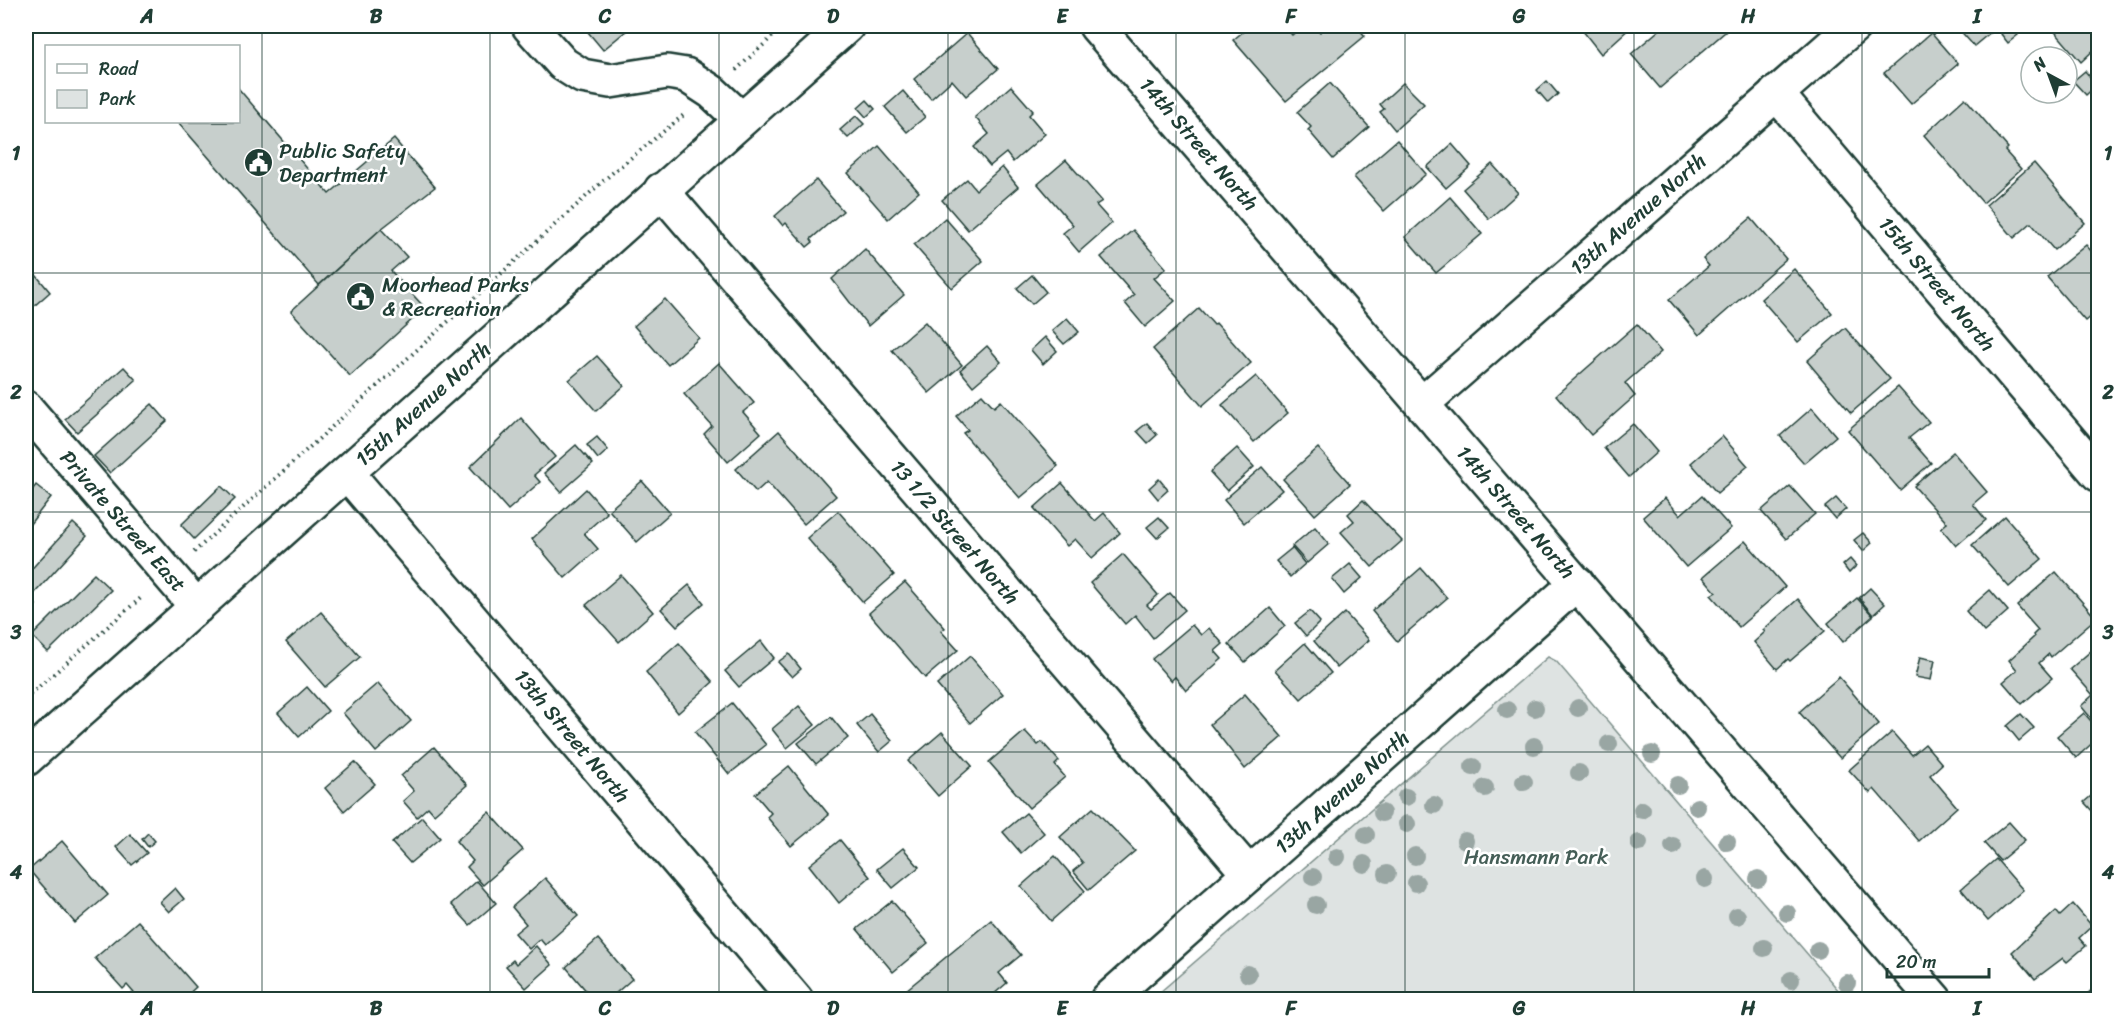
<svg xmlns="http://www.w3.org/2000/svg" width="2124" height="1025" font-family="Sriracha,sans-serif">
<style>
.green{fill:#dee3e2;stroke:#7e908b;stroke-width:1.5}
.building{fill:#c7cfcc;stroke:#1f3d34;stroke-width:1.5}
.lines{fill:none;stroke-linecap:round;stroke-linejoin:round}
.minor-casing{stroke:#1f3d34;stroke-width:38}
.major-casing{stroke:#1f3d34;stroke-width:38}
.path{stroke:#1f3d34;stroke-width:4;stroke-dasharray:1.5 4.5;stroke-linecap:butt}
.minor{stroke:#fff;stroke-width:33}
.major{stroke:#fff;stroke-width:33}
.tree{fill:#99a6a3}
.grid{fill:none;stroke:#1f3d34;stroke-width:1.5;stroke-opacity:0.55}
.labels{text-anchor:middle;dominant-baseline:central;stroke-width:5;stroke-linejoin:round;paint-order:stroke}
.street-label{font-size:21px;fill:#1f3d34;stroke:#fff}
.poi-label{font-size:21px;fill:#1f3d34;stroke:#fff;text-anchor:start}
.park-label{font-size:21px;fill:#455e57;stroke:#fff}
.neatline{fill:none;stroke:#1f3d34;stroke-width:2}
.grid-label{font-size:20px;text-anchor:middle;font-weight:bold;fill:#1f3d34}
</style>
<rect width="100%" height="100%" fill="#fff"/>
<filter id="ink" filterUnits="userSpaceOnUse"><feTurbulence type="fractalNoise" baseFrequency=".0167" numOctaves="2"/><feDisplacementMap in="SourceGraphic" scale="12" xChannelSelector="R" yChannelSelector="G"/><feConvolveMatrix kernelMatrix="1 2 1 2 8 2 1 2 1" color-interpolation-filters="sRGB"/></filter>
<g filter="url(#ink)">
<!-- green -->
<polygon class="green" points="1548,657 1556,661 1846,999 1152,999"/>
<!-- building -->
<g class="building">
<polygon points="583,26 632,26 603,50"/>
<polygon points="1250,26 1284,26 1292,35 1304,26 1314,26 1320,32 1327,26 1356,26 1365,36 1286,101 1233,40"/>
<polygon points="1579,26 1629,26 1631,27 1601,54"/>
<polygon points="1664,26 1732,26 1660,88 1631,54"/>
<polygon points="1956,26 1998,26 1974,46"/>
<polygon points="2010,26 2018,35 2008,43 2001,34"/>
<polygon points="2050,26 2098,26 2098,46 2081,62"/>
<polygon points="967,33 998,69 966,96 952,80 931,99 914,79"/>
<polygon points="1931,33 1958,64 1911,104 1884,73"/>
<polygon points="2085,71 2097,85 2086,95 2073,81"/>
<polygon points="1547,81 1558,94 1548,103 1537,90"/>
<polygon points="1330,83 1369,127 1333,159 1308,130 1311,127 1297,112"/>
<polygon points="1403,83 1424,104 1395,130 1380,112 1384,109 1380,104"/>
<polygon points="1011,86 1033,111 1029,115 1045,134 1013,162 1006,153 990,166 974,147 989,134 975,117"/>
<polygon points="238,88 329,194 394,139 435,187 381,229 319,285 178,122 238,122"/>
<polygon points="903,91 925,117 907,132 885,107"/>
<polygon points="1965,98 2008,148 2005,151 2021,169 1983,203 1924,135"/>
<polygon points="867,100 875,109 866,117 858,108"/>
<polygon points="856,116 864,124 848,138 840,130"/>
<polygon points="1397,140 1426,174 1384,211 1354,177"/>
<polygon points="1452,144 1471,166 1446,188 1427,167"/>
<polygon points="879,146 919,192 888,219 848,173"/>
<polygon points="1066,160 1102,201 1096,205 1112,223 1079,252 1063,233 1073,225 1038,184"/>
<polygon points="2034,163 2085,223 2054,250 2031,223 2014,238 1986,205"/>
<polygon points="1492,164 1518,193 1489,219 1463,189"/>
<polygon points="1002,167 1018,187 968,230 942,200 967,179 976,190"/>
<polygon points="816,180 843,211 811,239 813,242 807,247 786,223 783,226 775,216"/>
<polygon points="1450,197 1482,234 1436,273 1405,237"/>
<polygon points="945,218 983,261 952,288 914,245"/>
<polygon points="1751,218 1786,259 1699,335 1669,300 1709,266 1703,259"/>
<polygon points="381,229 407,257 391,271 425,308 350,376 291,311"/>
<polygon points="1133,230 1166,268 1154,278 1175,301 1145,327 1125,303 1134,295 1101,257"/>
<polygon points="2086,245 2098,259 2098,310 2085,321 2047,277"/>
<polygon points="865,249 904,295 868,326 832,279"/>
<polygon points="1794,269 1832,313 1798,342 1761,299"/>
<polygon points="36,275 50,292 26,313 26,283"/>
<polygon points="1032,275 1046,292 1032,304 1017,288"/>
<polygon points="665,299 699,338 668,365 634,326"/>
<polygon points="1199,308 1214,325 1216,323 1251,363 1202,406 1153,349"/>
<polygon points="1067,318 1079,332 1064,344 1052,331"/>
<polygon points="925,322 962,365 929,393 892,350"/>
<polygon points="1637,324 1661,352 1625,383 1635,396 1591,435 1556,395"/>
<polygon points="1845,328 1890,379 1851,413 1807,361"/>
<polygon points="1045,337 1057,351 1043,364 1031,350"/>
<polygon points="987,346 1001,362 973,386 960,370"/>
<polygon points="597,356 624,386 596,411 569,380"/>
<polygon points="719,363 754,403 743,412 761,433 728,462 704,434 712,426 684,394"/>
<polygon points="124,367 136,380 77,432 65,419"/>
<polygon points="1256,376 1288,413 1254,442 1222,405"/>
<polygon points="1898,387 1929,422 1909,438 1931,463 1900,490 1848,430"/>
<polygon points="982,394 994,407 1001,401 1058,466 1020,498 963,433 968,430 956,416"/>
<polygon points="152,404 167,421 110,473 94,456"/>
<polygon points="1812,408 1836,436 1804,463 1780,436"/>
<polygon points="521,418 555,457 534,475 540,482 508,510 470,467"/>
<polygon points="1147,423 1157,435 1148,443 1137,431"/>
<polygon points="1633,424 1657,452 1629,477 1604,448"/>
<polygon points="779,431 836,496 804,524 767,482 756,492 736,469"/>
<polygon points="1722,436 1748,466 1717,493 1691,463"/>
<polygon points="597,437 608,450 598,459 587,445"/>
<polygon points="576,445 593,464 561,492 544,473"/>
<polygon points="1237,448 1254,467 1227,491 1210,472"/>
<polygon points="1318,448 1350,484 1315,515 1283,479"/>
<polygon points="1953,452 1987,492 1973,504 1986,520 1956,546 1941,528 1947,523 1914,486"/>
<polygon points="1262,467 1282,490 1244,523 1224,500"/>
<polygon points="1159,479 1168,490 1158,499 1149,488"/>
<polygon points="642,481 670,513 637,542 609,510"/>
<polygon points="1062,483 1095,521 1104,513 1120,533 1092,558 1075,539 1067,546 1034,508"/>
<polygon points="36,485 51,497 26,529 26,498"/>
<polygon points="221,486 235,499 194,539 181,525"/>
<polygon points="1790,486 1815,514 1786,539 1761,511"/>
<polygon points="586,489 607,513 584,533 598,549 565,578 532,539"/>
<polygon points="1702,496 1731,528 1686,567 1643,517 1665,498 1680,515"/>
<polygon points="1836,498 1846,509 1835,519 1825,507"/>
<polygon points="1363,500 1402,541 1372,567 1341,532 1354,521 1348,514"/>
<polygon points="838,511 894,575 863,602 807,538"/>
<polygon points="2005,516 2042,559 2009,587 1972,545"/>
<polygon points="1159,517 1169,528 1157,538 1147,527"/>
<polygon points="73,523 87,536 33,595 26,589 26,575"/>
<polygon points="1315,527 1329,544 1307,563 1292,546"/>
<polygon points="1863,533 1872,543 1863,551 1854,540"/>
<polygon points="1745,541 1785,587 1739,627 1711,595 1716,592 1703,577"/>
<polygon points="1292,548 1305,564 1290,577 1276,561"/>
<polygon points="1123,554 1158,595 1147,605 1151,609 1170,593 1185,610 1153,638 1135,615 1125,624 1090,583"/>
<polygon points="1850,559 1856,566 1849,573 1843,565"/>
<polygon points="1350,564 1362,578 1344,594 1332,579"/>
<polygon points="1421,568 1447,598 1397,641 1372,611"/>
<polygon points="2056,572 2096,618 2051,657 2049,654 2039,663 2052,678 2022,704 2003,682 2017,670 2009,660 2034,637 2033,635 2038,630 2017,606"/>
<polygon points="94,574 111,590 48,652 32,636"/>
<polygon points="621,575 653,612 619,642 586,605"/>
<polygon points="905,582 945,628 941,631 958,650 925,678 869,613"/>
<polygon points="689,585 704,603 677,626 661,609"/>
<polygon points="1870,588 1885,604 1873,615 1859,598"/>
<polygon points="1990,590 2008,611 1984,632 1966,611"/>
<polygon points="26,594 36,605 26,615"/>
<polygon points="1857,598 1873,616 1843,642 1828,623"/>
<polygon points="1798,599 1825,631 1790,661 1788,659 1777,669 1754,642 1765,632 1763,630"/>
<polygon points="1270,608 1285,626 1245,662 1229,644"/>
<polygon points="1310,611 1320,622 1306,636 1295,623"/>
<polygon points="321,612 360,657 325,687 286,642"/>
<polygon points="1345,613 1369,640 1337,668 1314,641"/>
<polygon points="1192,625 1201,635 1209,628 1223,644 1215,651 1222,659 1186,691 1175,677 1171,681 1152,659"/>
<polygon points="761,641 774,658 739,687 725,671"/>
<polygon points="679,643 713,682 678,713 646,672"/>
<polygon points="1305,643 1331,673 1301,699 1275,670"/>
<polygon points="2098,645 2098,712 2091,718 2081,706 2093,695 2070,669"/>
<polygon points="789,654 801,669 792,677 778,662"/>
<polygon points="970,656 1003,694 970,723 937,685"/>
<polygon points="1920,657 1935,660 1931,680 1915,677"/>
<polygon points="1839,677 1879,724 1840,758 1799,712"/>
<polygon points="378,683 411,721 376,752 343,713"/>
<polygon points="307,687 328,711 299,737 278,713"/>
<polygon points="1245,694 1282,737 1245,769 1210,724"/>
<polygon points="732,703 766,745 729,774 695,732"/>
<polygon points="799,706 815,725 787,748 772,729"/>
<polygon points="2084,713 2098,729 2098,738 2076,758 2057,736"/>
<polygon points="870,714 892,741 879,752 857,725"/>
<polygon points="2021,714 2034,728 2019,741 2007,726"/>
<polygon points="831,717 848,738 816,764 798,743"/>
<polygon points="1025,731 1038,745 1042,742 1059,761 1055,765 1065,777 1029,808 989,762"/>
<polygon points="942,732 972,766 938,796 908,761"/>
<polygon points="1892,732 1912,755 1925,744 1942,764 1930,775 1957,807 1919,841 1874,789 1870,793 1849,770"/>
<polygon points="434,747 467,785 434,814 428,807 417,817 403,801 414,791 401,776"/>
<polygon points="355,762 375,784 344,811 325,788"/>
<polygon points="789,766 829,815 791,846 767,817 771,813 755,794"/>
<polygon points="2097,791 2098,809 2094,813 2084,802"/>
<polygon points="1093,808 1135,851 1089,890 1073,871 1083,863 1060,837"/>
<polygon points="489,812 523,850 483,885 467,867 473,861 456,841"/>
<polygon points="1026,813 1044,833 1021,853 1003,832"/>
<polygon points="422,817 440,838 410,863 392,843"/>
<polygon points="2009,822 2025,840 2000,861 1984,843"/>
<polygon points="148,833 155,841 148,847 142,839"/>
<polygon points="130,834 147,853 132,865 116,847"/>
<polygon points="840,840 870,877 839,903 809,865"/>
<polygon points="62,841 108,895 75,923 29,870"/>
<polygon points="903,848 919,867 893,888 877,869"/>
<polygon points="1055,856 1085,891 1051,921 1021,886"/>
<polygon points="1996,859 2023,890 1988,921 1961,889"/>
<polygon points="545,878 578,916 545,945 540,939 529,949 515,933 526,924 512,907"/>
<polygon points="477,881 496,903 470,925 451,904"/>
<polygon points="175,888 184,899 169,912 160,902"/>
<polygon points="892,901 928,943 893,972 857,929"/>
<polygon points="2073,904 2092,926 2079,938 2086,946 2067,962 2063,958 2035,979 2012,952 2056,911 2060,916"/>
<polygon points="991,920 1021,955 999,973 1007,983 987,1000 914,1000 906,990"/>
<polygon points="138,921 196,987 182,1000 140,1000 127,985 123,989 95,958"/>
<polygon points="598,939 632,979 608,1000 594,1000 566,967"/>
<polygon points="536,946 552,965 526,988 506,966 513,960 516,964"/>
<polygon points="2098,984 2098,1000 2081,1000"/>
</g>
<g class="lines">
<defs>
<g id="minor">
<polyline points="529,26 563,64 582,76 610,81 667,72 686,75 712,92 741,119"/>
<polyline points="1096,26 1935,1000"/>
<polyline points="1776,93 2098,474"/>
<polyline points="661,190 1249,874"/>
<polyline points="1423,403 1854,26"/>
<polyline points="26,408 197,607"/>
<polyline points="347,473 796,1000"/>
<polyline points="1107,1000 1577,583"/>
</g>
<polyline id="major" points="26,759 847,26"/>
</defs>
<!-- minor casing -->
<use href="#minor" class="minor-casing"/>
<!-- major casing -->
<use href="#major" class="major-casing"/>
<!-- path -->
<g class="path">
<polyline points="736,70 784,26"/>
<polyline points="194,552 611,174 685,114"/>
<polyline points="26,698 143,596"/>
</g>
<!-- minor -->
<use href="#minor" class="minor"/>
<!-- major -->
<use href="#major" class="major"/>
</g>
<!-- trees -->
<g class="tree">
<circle cx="1535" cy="708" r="9"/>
<circle cx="1578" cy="708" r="9"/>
<circle cx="1507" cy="710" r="9"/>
<circle cx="1609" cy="744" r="9"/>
<circle cx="1534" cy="746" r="9"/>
<circle cx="1652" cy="754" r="9"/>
<circle cx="1473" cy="767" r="9"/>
<circle cx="1579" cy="773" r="9"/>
<circle cx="1524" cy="782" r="9"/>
<circle cx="1678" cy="785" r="9"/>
<circle cx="1485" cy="788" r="9"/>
<circle cx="1406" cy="797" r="9"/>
<circle cx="1434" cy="805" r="9"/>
<circle cx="1697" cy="807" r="9"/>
<circle cx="1642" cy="810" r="9"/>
<circle cx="1382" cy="813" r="9"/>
<circle cx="1407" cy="824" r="9"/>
<circle cx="1366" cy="835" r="9"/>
<circle cx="1465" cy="841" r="9"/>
<circle cx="1727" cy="842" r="9"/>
<circle cx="1639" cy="843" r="9"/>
<circle cx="1673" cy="846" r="9"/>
<circle cx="1415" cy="856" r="9"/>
<circle cx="1337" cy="857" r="9"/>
<circle cx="1364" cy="864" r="9"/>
<circle cx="1387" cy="874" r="9"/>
<circle cx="1313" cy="877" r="9"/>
<circle cx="1705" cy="879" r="9"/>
<circle cx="1758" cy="879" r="9"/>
<circle cx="1416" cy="883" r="9"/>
<circle cx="1316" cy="905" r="9"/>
<circle cx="1787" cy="913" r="9"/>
<circle cx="1737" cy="916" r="9"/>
<circle cx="1764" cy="948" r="9"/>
<circle cx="1818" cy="950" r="9"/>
<circle cx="1248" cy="974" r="9"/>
<circle cx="1791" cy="980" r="9"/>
<circle cx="1847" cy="983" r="9"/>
</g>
</g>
<!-- grid -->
<path class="grid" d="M262 26V1000M490 26V1000M719 26V1000M948 26V1000M1176 26V1000M1405 26V1000M1634 26V1000M1862 26V1000M26 273H2098M26 512H2098M26 752H2098"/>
<!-- icons -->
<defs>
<symbol id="civic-disc" viewBox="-11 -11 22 22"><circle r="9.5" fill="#1f3d34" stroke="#fff"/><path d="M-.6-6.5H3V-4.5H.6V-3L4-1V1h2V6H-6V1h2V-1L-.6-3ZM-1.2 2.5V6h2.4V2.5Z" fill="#fff"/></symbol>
</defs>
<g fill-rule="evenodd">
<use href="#civic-disc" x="242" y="146" width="33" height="33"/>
<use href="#civic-disc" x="344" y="280" width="33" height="33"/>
</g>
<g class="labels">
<!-- street labels -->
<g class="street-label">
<text transform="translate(1199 144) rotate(49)">14th Street North</text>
<text transform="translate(1638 214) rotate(-41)">13th Avenue North</text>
<text transform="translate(1937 284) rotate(50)">15th Street North</text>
<text transform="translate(423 404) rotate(-42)">15th Avenue North</text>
<text transform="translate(1516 512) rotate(49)">14th Street North</text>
<text transform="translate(123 521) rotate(49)">Private Street East</text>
<text transform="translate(955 532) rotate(49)">13 1/2 Street North</text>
<text transform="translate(572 736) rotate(50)">13th Street North</text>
<text transform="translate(1342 792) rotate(-42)">13th Avenue North</text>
</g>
<!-- poi labels -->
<g class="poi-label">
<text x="279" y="151">Public Safety<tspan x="279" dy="24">Department</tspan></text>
<text x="382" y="285">Moorhead Parks<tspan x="382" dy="24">&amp; Recreation</tspan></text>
</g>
<!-- park labels -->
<g class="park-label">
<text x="1536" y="857">Hansmann Park</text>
</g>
</g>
<!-- margin -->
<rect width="2124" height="1025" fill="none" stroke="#fff" stroke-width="66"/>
<!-- legend -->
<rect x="45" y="45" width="195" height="78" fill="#ffffff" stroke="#a5b1ae" stroke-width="1.5"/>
<rect x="57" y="64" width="30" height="9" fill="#ffffff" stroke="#a5b1ae" stroke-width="1.5"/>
<text x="99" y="75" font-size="18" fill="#1f3d34">Road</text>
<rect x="57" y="90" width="30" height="18" fill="#dee3e2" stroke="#a5b1ae" stroke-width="1.5"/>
<text x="99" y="105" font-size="18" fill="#1f3d34">Park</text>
<!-- north arrow -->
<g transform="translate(2049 75) rotate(319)"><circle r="28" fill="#ffffff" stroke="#a5b1ae" stroke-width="1.5"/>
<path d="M0-4.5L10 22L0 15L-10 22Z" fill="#1f3d34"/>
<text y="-9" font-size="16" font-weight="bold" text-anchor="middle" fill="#1f3d34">N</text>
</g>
<!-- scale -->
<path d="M1887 968v9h102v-9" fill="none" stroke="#1f3d34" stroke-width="3"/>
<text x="1896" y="968" font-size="18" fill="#1f3d34" stroke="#ffffff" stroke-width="4.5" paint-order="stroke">20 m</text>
<rect x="33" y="33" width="2058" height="959" class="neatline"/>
<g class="grid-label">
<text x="147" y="23">A</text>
<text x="376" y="23">B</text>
<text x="605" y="23">C</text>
<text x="833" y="23">D</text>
<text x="1062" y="23">E</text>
<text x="1291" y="23">F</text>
<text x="1519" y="23">G</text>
<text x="1748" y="23">H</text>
<text x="1977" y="23">I</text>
<text x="16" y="160">1</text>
<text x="2108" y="160">1</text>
<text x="16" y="399">2</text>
<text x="2108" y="399">2</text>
<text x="16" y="639">3</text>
<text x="2108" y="639">3</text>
<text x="16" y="879">4</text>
<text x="2108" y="879">4</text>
<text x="147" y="1015">A</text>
<text x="376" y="1015">B</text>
<text x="605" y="1015">C</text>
<text x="833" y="1015">D</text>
<text x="1062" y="1015">E</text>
<text x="1291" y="1015">F</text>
<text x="1519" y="1015">G</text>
<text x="1748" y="1015">H</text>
<text x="1977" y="1015">I</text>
</g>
</svg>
